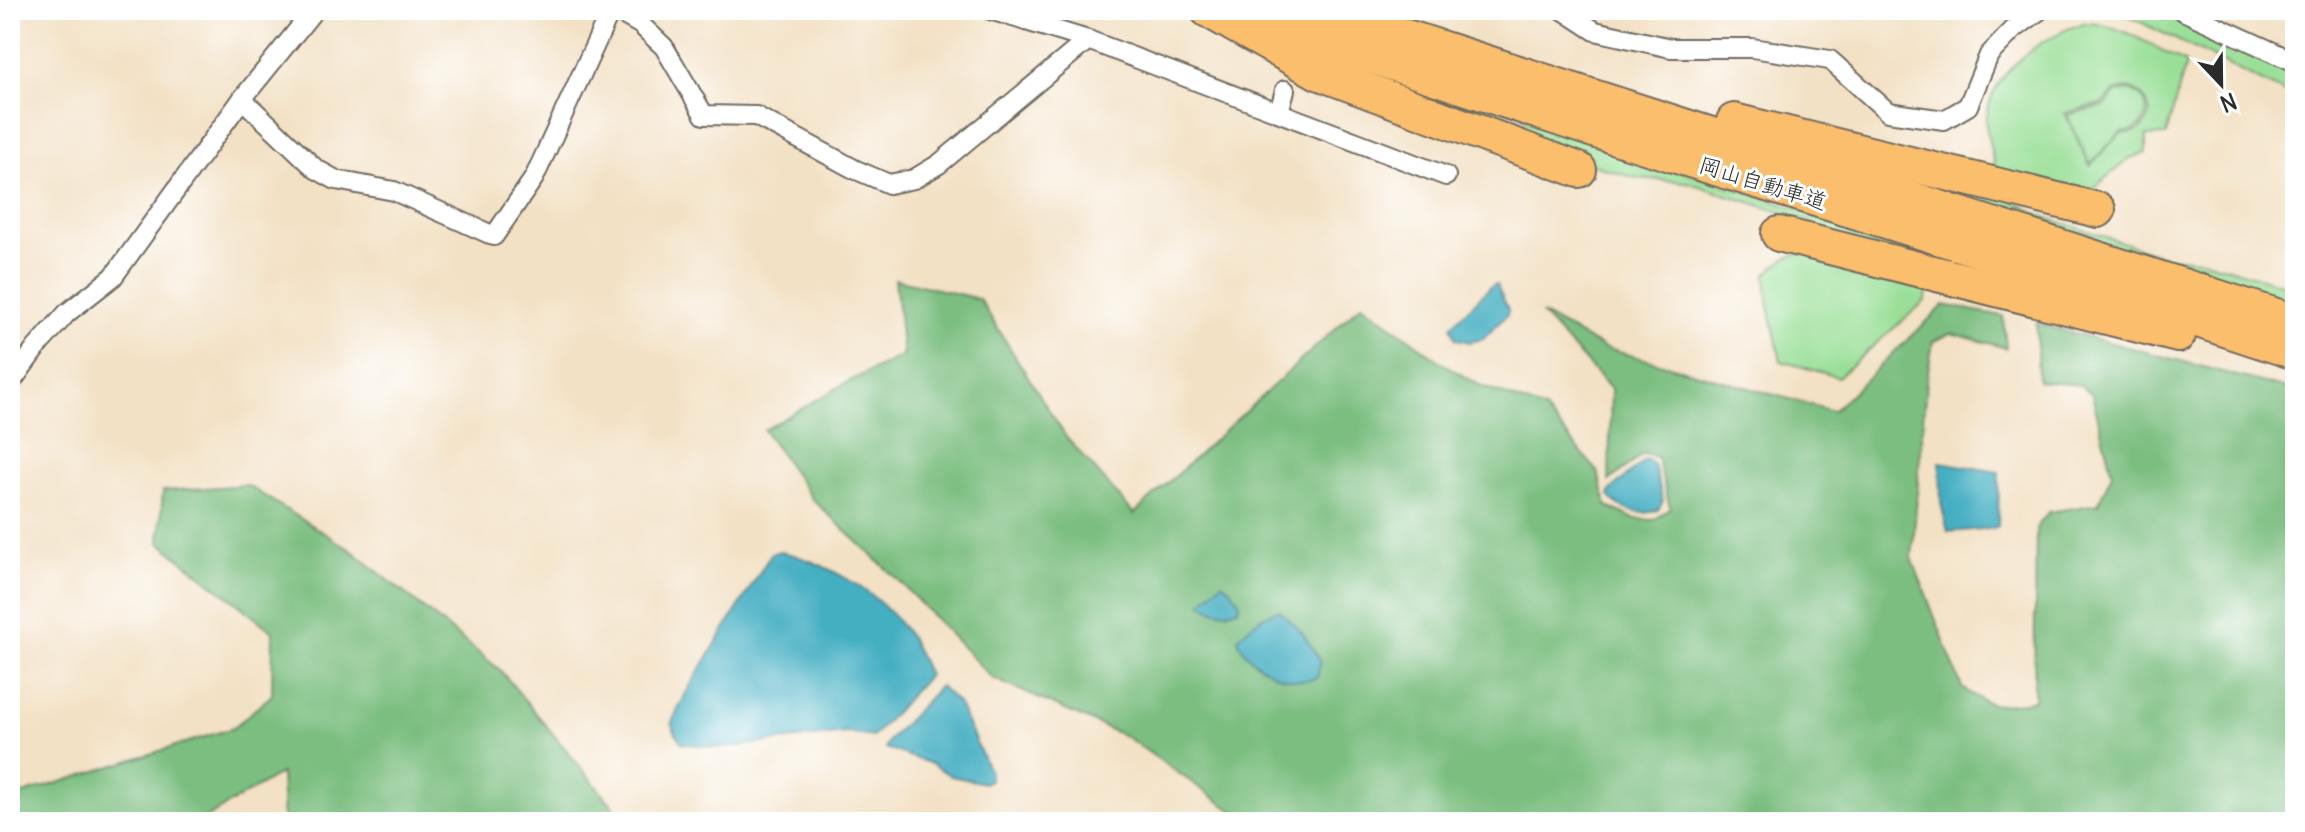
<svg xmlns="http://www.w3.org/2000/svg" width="2305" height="832" font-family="Delius,'Klee One',sans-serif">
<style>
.green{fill:#9adf97;stroke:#628561;stroke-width:2;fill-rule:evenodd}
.forest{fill:#7bbe80;stroke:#537456;stroke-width:2}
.water{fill:#44afc2;stroke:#386d76;stroke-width:2}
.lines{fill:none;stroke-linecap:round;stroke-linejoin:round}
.street-casing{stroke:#716b61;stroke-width:22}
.highway-casing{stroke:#716b61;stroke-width:38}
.street{stroke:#fff;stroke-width:18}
.highway{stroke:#fabe6d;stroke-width:34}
.labels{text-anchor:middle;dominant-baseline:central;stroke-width:6;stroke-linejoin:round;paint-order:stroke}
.street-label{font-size:22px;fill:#2b2b2b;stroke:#fff}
</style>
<rect width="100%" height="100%" fill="#fff"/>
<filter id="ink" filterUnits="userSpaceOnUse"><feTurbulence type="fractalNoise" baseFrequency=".0125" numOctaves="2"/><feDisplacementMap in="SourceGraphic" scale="16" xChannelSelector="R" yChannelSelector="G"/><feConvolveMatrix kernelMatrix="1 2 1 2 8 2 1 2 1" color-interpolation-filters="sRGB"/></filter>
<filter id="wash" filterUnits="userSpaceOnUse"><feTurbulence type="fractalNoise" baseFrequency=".006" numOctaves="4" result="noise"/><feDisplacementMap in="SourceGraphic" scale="32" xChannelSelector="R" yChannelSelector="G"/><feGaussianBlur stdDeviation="1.8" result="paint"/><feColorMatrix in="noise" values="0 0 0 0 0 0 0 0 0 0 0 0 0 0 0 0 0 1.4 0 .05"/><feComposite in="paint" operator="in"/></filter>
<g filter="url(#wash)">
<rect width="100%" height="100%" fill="#f3e1c5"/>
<!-- green -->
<g class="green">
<polygon points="2116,10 2156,10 2295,65 2295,98"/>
<path d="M2083 23C2119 22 2155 48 2186 63L2166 135 2146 136V153L2130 158 2089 192 1996 171C1993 154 1984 132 1987 115 1993 70 2044 36 2083 23ZM2127 88C2147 92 2159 116 2139 130 2133 134 2127 132 2121 134 2113 138 2097 159 2090 166L2065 113 2104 103 2114 92Z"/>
<polygon points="1284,42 1985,270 1845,242 1808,221 1687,182 1636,178 1593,165"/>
<path d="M2128 90C2157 97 2150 134 2121 132L2090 164 2067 115 2106 105 2114 94Z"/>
<polygon points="1818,150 2004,196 2045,217 2167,257 2202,260 2295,288 2295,306"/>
<polygon points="1806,252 1927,291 1926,300 1838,377 1781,361 1768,301 1766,274 1786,258"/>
</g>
<!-- forest -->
<g class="forest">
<path d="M895 279 979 299 1066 437 1134 514 1362 304 1444 364 1483 387 1545 410 1598 472 1607 506 1634 519 1654 520 1670 508 1657 457 1643 454 1609 481 1611 389 1541 314 1604 348 1833 411 1944 305 2003 316 2006 348 1951 333 1933 342 1926 383 1912 558 1962 688C1991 708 2000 708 2034 700L2036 528 2049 512 2098 504 2112 473 2092 394 2080 385 2038 381 2036 323 2295 391V822H1249L1125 736 992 678 895 577 813 500 764 430 846 383 903 355Z"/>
<polygon points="247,485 351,550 500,670 626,822 283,822 281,773 199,822 10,822 10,798 233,728 272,695 273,632 159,542 163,491"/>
</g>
<!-- water -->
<g class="water">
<polygon points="1496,284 1508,309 1507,315 1483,339 1470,342 1456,339 1451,326 1491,286"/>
<path d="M1648 460 1654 465 1663 501 1658 510C1641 517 1620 510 1609 496L1611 490 1644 461Z"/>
<polygon points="1940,462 1999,472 1998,526 1994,528 1948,532 1941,503"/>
<path d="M779 551C824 562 872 588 901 625 913 639 920 658 928 675L873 737 846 733 722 748 682 743 675 733 672 722 687 691 771 554Z"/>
<path d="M1222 582 1231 589 1240 603 1238 609C1227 614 1210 612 1202 603Z"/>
<path d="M1279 610 1303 634 1321 661 1317 678C1287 688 1249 666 1238 639 1247 627 1264 614 1279 610Z"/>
<polygon points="940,686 959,705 990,773 990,780 984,783 951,776 932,764 885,748 889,740"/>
</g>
</g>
<g filter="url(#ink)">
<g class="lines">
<defs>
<g id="street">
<polyline points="615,10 641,25 664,47 704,115 756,116 854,169 889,184 914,179 939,164 1088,40"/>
<polyline points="990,10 1088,40 1446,176"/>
<polyline points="1563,10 1595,31 1671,48 1752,48 1830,60 1888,112 1944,120 1968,106 1989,55 2013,30 2040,10"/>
<polyline points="2181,10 2295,62"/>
<polyline points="242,99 316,169 336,180 394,191 494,236 534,178 611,10"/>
<polyline points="1279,112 1285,90"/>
<polyline points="10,384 36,348 67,313 113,277 242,99 314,10"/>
</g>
<g id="highway">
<polyline points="1208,10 1318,72 1579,170"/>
<polyline points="1232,10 1603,133 2073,279 2295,352"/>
<polyline points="1322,10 2295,322"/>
<polyline points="1734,121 2098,210"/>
<polyline points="1779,234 2178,335"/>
</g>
</defs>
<!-- street casing -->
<use href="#street" class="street-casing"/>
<!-- highway casing -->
<use href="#highway" class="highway-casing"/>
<!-- street -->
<use href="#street" class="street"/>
<!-- highway -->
<use href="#highway" class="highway"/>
</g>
</g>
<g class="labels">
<!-- street labels -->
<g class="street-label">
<text transform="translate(1763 183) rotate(17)">岡山自動車道</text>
</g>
</g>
<!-- margin -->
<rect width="2305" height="832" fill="none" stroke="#fff" stroke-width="40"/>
<!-- north arrow -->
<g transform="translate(2221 84) rotate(158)" stroke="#ffffff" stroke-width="6" paint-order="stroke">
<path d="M0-6L14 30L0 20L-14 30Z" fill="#2b2b2b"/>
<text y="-12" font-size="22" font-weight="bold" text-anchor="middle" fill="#2b2b2b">N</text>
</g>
</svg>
